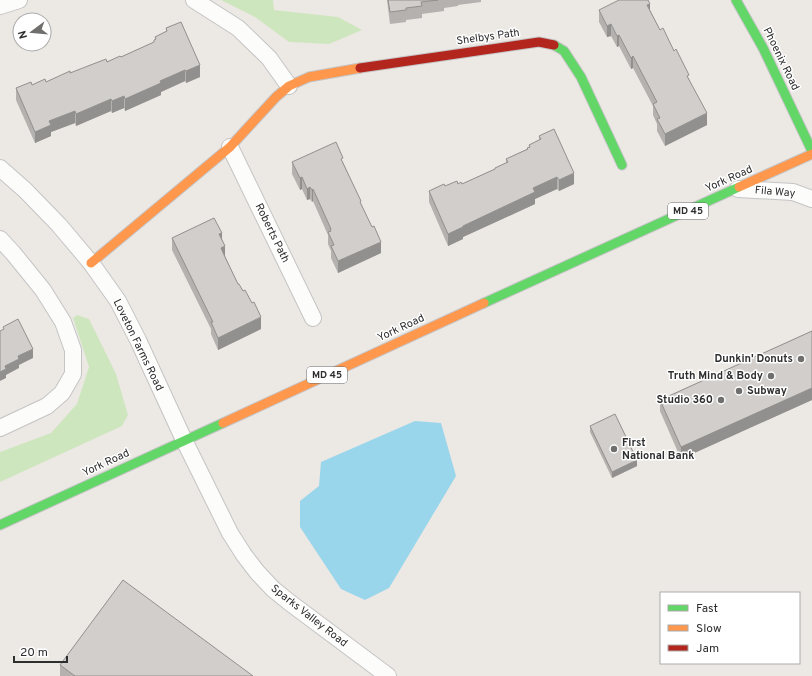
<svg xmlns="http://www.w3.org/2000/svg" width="812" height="676" font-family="Overpass,sans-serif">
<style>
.green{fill:#cee6be}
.water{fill:#99d6ec}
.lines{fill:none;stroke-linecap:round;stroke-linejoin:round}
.street-casing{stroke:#c5c4c5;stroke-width:18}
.fast-casing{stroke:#c5c4c5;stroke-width:11}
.slow-casing{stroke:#c5c4c5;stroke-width:11}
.jam-casing{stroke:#c5c4c5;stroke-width:11}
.street{stroke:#fcfcfb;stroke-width:16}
.fast{stroke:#63d668;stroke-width:9}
.slow{stroke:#ff974d;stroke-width:9}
.jam{stroke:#b3261e;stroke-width:9}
.wall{fill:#b4b1af}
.shaded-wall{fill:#92908e}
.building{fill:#d1cecb;stroke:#92908e}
.poi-dot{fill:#706f6e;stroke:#fff;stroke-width:1.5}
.labels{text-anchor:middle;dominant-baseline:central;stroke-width:3;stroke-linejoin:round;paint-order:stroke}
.shield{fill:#fff;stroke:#6d6d6d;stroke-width:1}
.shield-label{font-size:10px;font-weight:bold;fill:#2e2e2e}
.street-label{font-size:11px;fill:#2e2e2e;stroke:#fff}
.poi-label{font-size:11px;font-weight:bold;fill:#2e2e2e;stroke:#fff;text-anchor:end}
</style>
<rect width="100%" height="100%" fill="#ece8e4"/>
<!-- green -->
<g class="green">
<polygon points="221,0 273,0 274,10 338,17 362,30 329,44 289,42 255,17"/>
<polygon points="77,315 89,319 116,374 128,415 122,426 0,482 0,452 51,433 77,404 89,367 73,318"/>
</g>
<!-- water -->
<polygon class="water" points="415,421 441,423 456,476 389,588 365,600 341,589 300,527 300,501 319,486 321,462"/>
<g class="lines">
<defs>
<g id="street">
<polyline points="194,0 238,28 269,58 289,86"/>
<polyline points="0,6 19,0"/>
<polyline points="230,147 313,318"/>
<polyline points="0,168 25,190 59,225 91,263 118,301 138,340 184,440 230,533 244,555 257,572 273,589 289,602 388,676"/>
<polyline points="738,189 793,192 812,199"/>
<polyline points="0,239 13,253 43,290 63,322 73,350 73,374 62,393 47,406 0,428"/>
</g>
<g id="fast">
<polyline points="736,0 763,48 812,151"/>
<polyline points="554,45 564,51 581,77 622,165"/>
<polyline points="484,303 739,187"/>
<polyline points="0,525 223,423"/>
</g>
<g id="slow">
<polyline points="739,187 812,154"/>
<polyline points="91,263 230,147 276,97 289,86 309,77 360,68"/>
<polyline points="223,423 484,303"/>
</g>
<polyline id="jam" points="360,68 539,42 554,45"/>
</defs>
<!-- street casing -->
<use href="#street" class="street-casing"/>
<!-- fast casing -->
<use href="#fast" class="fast-casing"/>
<!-- slow casing -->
<use href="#slow" class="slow-casing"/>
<!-- jam casing -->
<use href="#jam" class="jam-casing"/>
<!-- street -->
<use href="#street" class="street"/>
<!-- fast -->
<use href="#fast" class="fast"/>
<!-- slow -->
<use href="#slow" class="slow"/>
<!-- jam -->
<use href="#jam" class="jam"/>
</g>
<!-- wall -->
<g class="wall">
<polygon points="387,0 482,0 481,0 481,2 458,5 458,6 444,8 444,11 422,14 422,18 406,20 406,22 390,24"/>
<polygon points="599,10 650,10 660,30 674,51 689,79 707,125 665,146 657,131 657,124 653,115 653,106 633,68 631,69 619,46 617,47 611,36 607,37 599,22"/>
<polygon points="166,28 200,77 186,83 185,81 161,92 161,95 125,111 124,108 112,113 111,111 76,126 75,123 51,132 51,136 35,143 16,100 16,88 46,82 70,73 121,57 154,42 154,40 155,40 155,37 166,32"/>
<polygon points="539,136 574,184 559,191 557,189 535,199 535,204 463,237 463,239 448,246 429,202 429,191 445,186 458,184 462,184 495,169 495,168 506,163 506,159 527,149 529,148 529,145 539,140"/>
<polygon points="292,162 343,162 361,204 381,253 338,273 331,258 331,251 328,244 328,235 313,201 312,202 310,199 307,200 302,189 300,190 292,174"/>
<polygon points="172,238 222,239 225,256 238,284 261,329 218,350 211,334 211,329 172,250"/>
<polygon points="812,331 812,400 681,459 660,411 660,400"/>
<polygon points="590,426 637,466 612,478 590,432"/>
<polygon points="60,665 253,676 60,676"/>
</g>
<!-- shaded-wall -->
<g class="shaded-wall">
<polygon points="650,4 650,15 647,5"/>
<polygon points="611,24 611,36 607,37 607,26"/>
<polygon points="619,35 619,46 617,47 617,36"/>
<polygon points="633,56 633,68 631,69 631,58"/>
<polygon points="200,65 200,77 186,83 186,71"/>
<polygon points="185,70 185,81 161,92 161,95 125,111 125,99 160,81"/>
<polygon points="124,96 124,108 112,113 112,101"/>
<polygon points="111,99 111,111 76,126 76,114"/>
<polygon points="75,111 75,123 51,132 51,136 35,143 35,132 49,121"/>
<polygon points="707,113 707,125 665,146 665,134"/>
<polygon points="574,173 574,184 559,191 559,180"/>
<polygon points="302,177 302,189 300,190 300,178"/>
<polygon points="557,177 557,189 535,199 535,204 463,237 463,239 448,246 448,234 463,226 533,188"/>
<polygon points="310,187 310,199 307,200 307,189"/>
<polygon points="313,189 313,201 312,202 312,190"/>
<polygon points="222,233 222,245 219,234"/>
<polygon points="381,242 381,253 338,273 338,261"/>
<polygon points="225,246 225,258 221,248"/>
<polygon points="261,317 261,329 218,350 218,338"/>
<polygon points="33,349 33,358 19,365 19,368 6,375 6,378 0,381 0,372 5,366 18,356"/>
<polygon points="812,388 812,400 681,459 681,447"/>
<polygon points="637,460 637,466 612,478 612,472"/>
</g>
<!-- building -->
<g class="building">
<polygon points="388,0 438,0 421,2 422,6 406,8 406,10 390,12"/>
<polygon points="619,0 648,0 650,4 647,5 660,30 663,28 674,51 676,49 689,75 687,76 707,113 665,134 657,119 660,118 653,104 657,102 633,56 631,58 619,35 617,36 611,24 607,26 599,10"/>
<polygon points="181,22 200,65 186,71 185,70 160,81 161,83 125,99 124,96 112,101 111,99 76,114 75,111 49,121 51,125 35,132 16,88 31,82 32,85 45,79 46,82 70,71 70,73 106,59 107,62 120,56 121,57 154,42 154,40 156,39 155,37 167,31 166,28"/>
<polygon points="554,129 574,173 559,180 557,177 533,188 535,192 463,226 463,227 448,234 429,191 444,184 445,186 457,181 458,184 461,182 462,184 495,169 495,168 508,162 506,159 528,149 527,148 530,147 529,145 541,139 539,136"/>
<polygon points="336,142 343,158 341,159 361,201 360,202 372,227 374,226 381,242 338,261 331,246 334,245 328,232 331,231 330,229 331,229 313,189 312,190 310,187 307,189 302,177 300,178 292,162"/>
<polygon points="214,218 222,233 219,234 225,246 221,248 225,257 238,284 239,284 243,291 245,290 252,303 254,302 261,317 218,338 211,322 213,322 172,238"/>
<polygon points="18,319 33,349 18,356 19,359 5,366 6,369 0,372 0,331 4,329 3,327"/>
<polygon points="812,331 812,388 681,447 660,400"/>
<polygon points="615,414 637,460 612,472 590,426"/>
<polygon points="123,580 253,676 75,676 60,665"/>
</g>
<!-- markers -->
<g class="poi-dot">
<circle cx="801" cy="359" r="4"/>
<circle cx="771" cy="376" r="4"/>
<circle cx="739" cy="391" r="4"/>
<circle cx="721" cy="400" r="4"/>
<circle cx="614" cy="449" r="4"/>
</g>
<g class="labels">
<!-- shield labels -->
<g class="shield">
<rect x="668" y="203" width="40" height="16" rx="3"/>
<rect x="307" y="367" width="40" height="16" rx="3"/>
</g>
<g class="shield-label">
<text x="688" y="211">MD 45</text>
<text x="327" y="375">MD 45</text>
</g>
<!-- street labels -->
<g class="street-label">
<text transform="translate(488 37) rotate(-8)">Shelbys Path</text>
<text transform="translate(781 59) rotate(64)">Phoenix Road</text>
<text transform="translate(729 179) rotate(-24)">York Road</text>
<text transform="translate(775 192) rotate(5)">Fila Way</text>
<text transform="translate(272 233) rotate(64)">Roberts Path</text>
<text transform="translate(401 328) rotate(-25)">York Road</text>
<text transform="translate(138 345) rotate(64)">Loveton Farms Road</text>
<text transform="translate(106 463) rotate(-25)">York Road</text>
<text transform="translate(309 616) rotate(38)">Sparks Valley Road</text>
</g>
<!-- poi labels -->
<g class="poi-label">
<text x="793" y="359">Dunkin' Donuts</text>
<text x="763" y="376">Truth Mind &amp; Body</text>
<text x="747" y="391" text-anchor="start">Subway</text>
<text x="713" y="400">Studio 360</text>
<text x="622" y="443" text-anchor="start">First<tspan x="622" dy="13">National Bank</tspan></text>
</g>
</g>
<!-- legend -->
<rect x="660" y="592" width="140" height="72" fill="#ffffff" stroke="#ababab"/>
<rect x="668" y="605" width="20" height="6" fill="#63d668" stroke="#ababab"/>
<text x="696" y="612" font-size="12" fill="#2e2e2e">Fast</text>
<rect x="668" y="625" width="20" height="6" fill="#ff974d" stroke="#ababab"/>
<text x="696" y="632" font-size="12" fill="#2e2e2e">Slow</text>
<rect x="668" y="645" width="20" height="6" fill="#b3261e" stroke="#ababab"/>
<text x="696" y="652" font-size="12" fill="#2e2e2e">Jam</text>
<!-- north arrow -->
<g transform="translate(32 32) rotate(254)"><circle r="19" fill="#ffffff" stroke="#ababab"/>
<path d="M0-3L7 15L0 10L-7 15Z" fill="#706f6e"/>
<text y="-6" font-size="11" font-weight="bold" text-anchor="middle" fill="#2e2e2e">N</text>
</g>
<!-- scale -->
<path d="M14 656v6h53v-6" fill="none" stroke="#2e2e2e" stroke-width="2"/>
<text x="20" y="656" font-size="12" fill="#2e2e2e" stroke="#ffffff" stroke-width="3" paint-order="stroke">20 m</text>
</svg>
